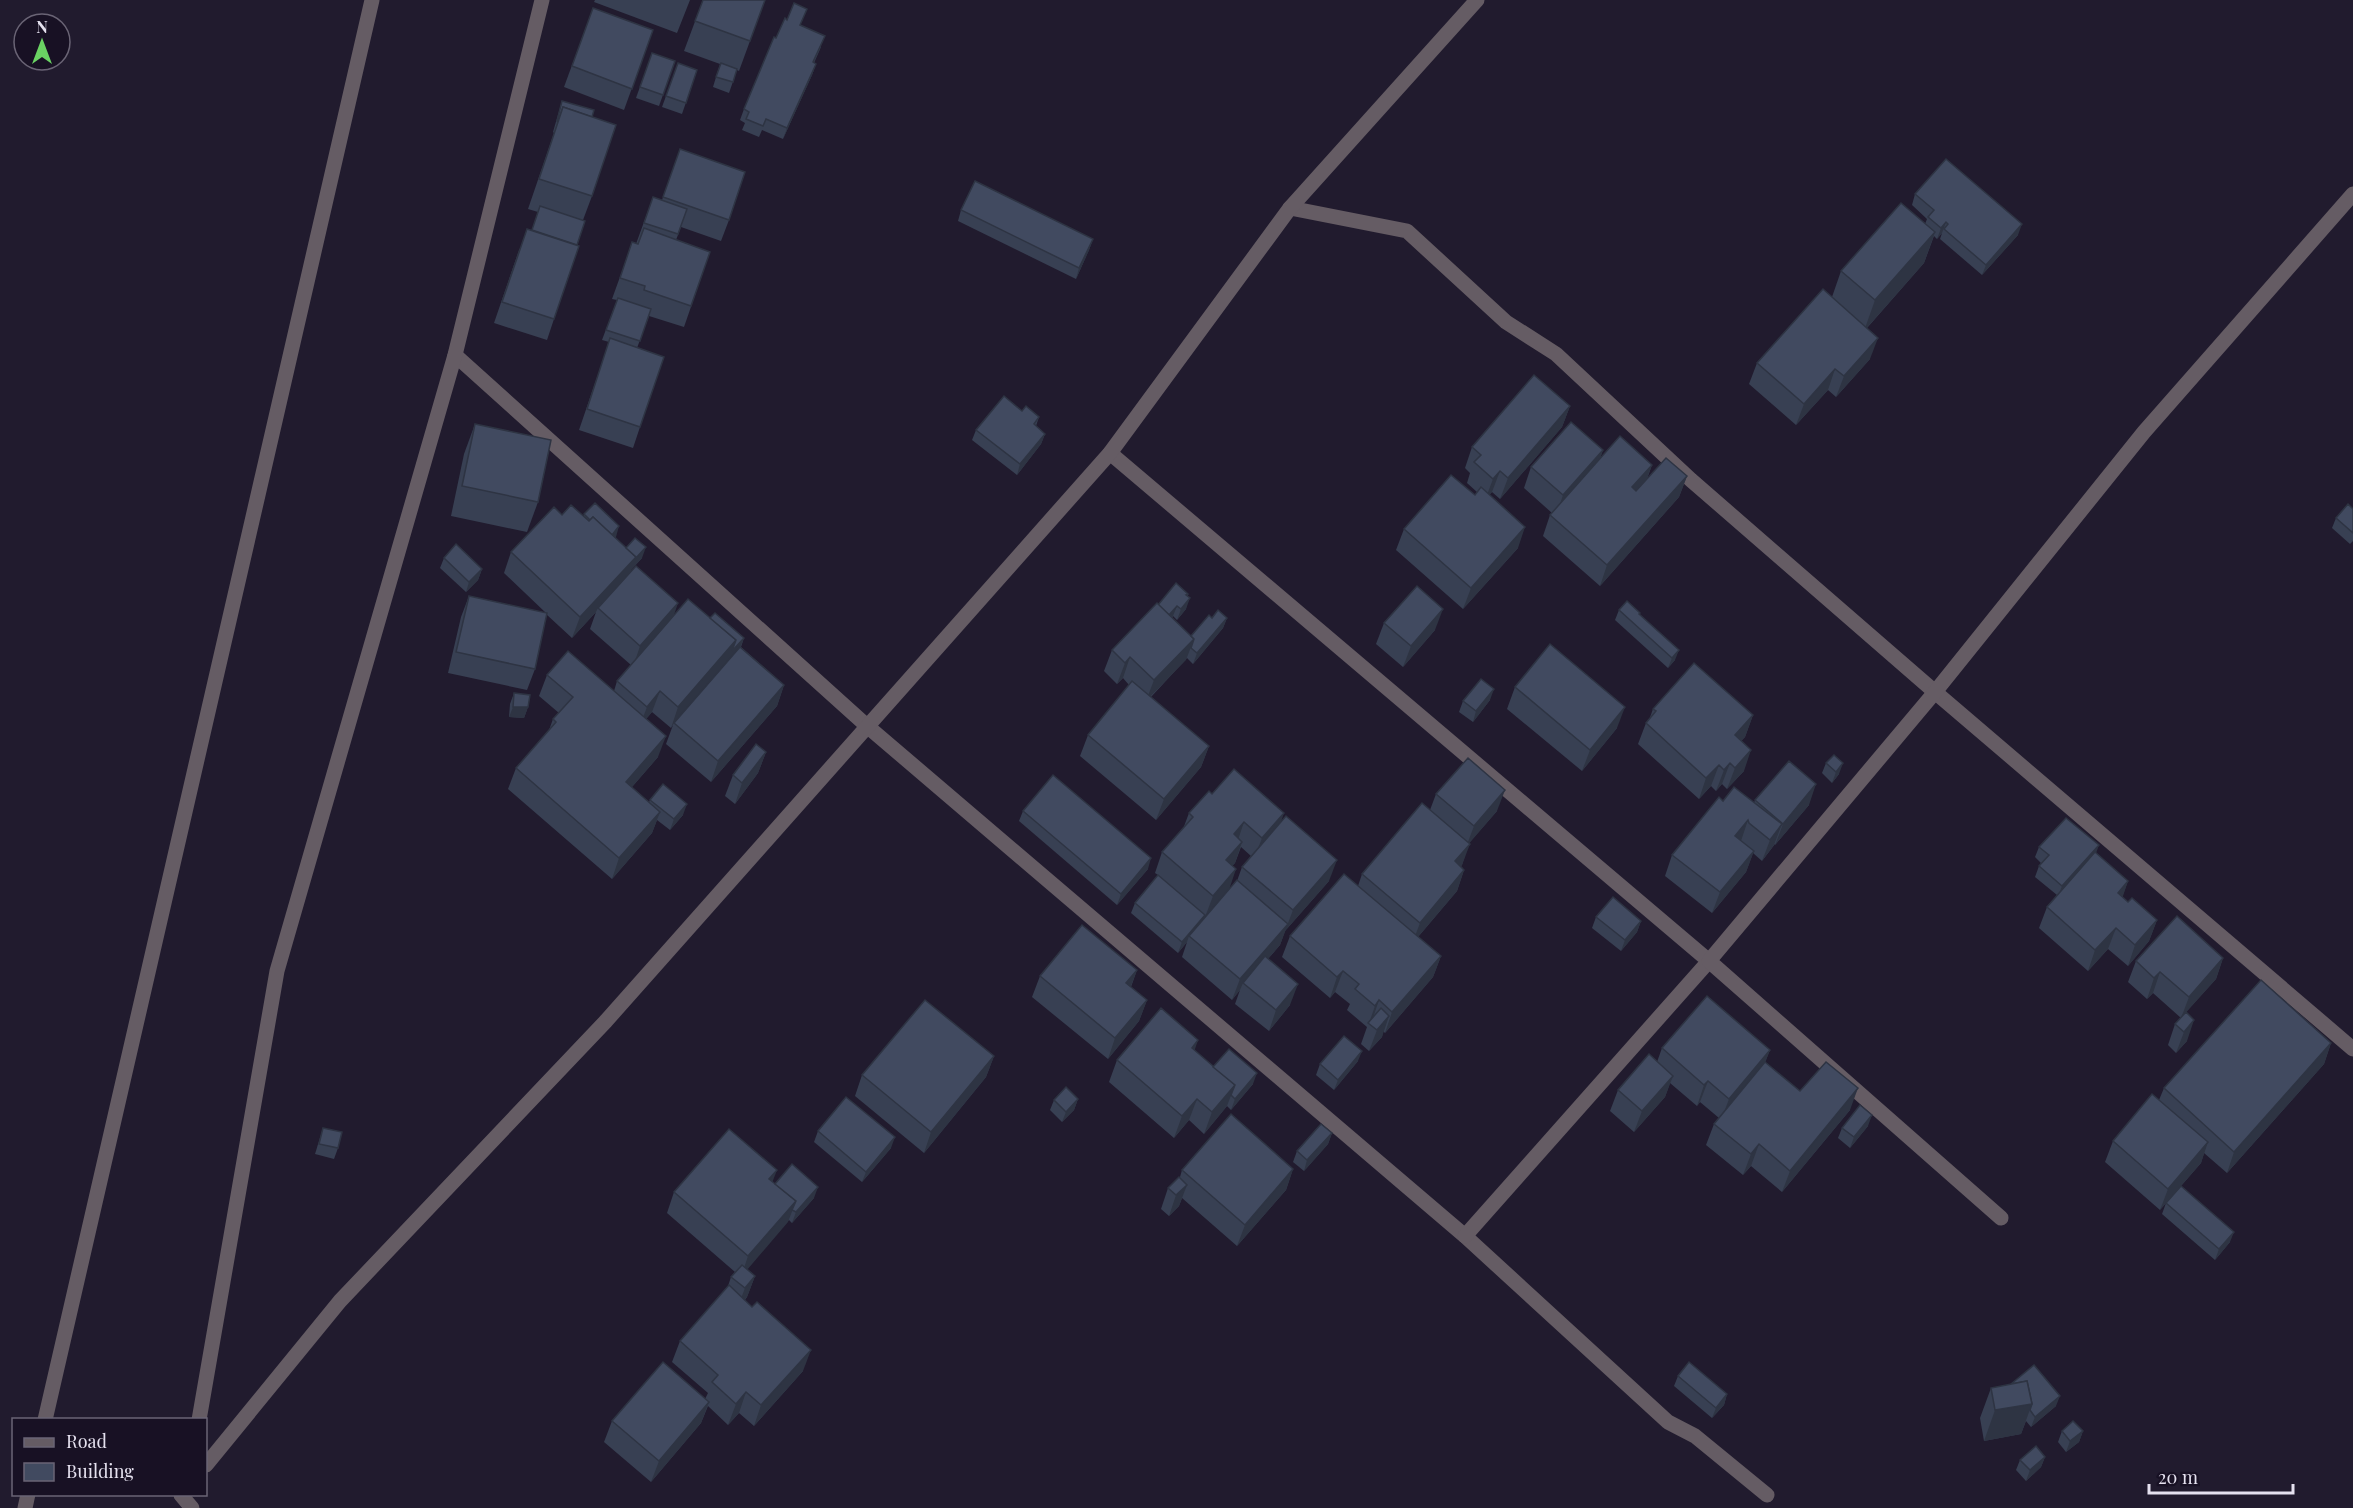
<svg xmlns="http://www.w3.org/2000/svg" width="2353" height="1508" font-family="'Playfair Display',serif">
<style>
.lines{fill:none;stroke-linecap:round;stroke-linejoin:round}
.street{stroke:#655c64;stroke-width:15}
.wall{fill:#384053;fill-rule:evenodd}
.shaded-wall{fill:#2e3443}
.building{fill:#414a60;stroke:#2e3443;stroke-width:1.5}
</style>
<rect width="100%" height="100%" fill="#211b2e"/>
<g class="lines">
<!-- street -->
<g class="street">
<polyline points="1290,208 1407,231 1506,322 1556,354 1691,480 1935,692 2353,1049"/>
<polyline points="455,355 867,726 1465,1236 1668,1422 1695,1436 1767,1495"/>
<polyline points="1110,453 1709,961 1465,1236"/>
<polyline points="2001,1218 1709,961 1935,692 2144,432 2353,194"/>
<polyline points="45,1420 372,0"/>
<polyline points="199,1420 277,971 455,355 542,0"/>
<polyline points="206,1465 340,1301 606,1021 1110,453 1290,208 1477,0"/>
<polyline points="181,1495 192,1508"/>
<polyline points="25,1508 28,1494"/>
</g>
</g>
<!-- wall -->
<g class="wall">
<polygon points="595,0 690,0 677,33 594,2"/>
<polygon points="703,0 765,0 739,71 737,70 729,93 713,87 720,64 684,51"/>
<polygon points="593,8 653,30 624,110 564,87"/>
<polygon points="801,25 821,47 814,63 816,64 812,75 783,139 762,130 759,137 742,130 745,123 740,120 744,109 776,38"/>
<polygon points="652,53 675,61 659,106 636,98"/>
<polygon points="678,63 697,70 682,114 662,107"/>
<polygon points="562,101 592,117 592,196 583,220 554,319 547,340 494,323 519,250 532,230 538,212 528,209 554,133 553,132"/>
<polygon points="680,149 729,220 721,241 681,227 676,240 710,252 684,327 649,316 637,348 640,427 633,448 579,430 609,342 602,340 617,300 612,299 625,263 636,244 653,197 662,200"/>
<polygon points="1915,194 2018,235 1982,275 1940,239 1942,233 1937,239 1934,236 1924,263 1867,328 1870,359 1836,397 1828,390 1796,425 1749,384 1757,363 1832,297 1841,271 1925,224 1927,219 1912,205"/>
<polygon points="961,210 1093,239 1089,250 1076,279 958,221"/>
<polygon points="1570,406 1562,427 1500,499 1492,492 1489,495 1518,548 1463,609 1396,550 1404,529 1475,495 1477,492 1467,483 1470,473 1465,468 1472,447"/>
<polygon points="1022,411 1039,417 1036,426 1045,434 1041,444 1017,475 972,440 976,430"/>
<polygon points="475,424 538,502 527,532 451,516 464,454"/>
<polygon points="1603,450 1600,458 1652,465 1647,479 1687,476 1679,497 1600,586 1543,536 1550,515 1552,513 1524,488 1531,467"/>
<polygon points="2353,509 2353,541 2350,544 2332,528 2336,518"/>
<polygon points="584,514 615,538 626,548 642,558 631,570 630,573 673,617 710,618 744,638 741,647 784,685 777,706 711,782 666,744 673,725 671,728 652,712 646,719 658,757 632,787 649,802 650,800 683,815 670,830 657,820 652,833 612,879 508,789 516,768 549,730 553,719 559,713 539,696 547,675 614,691 617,681 631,665 590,629 596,612 572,638 546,614 535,669 527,690 448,673 461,617 469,596 546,613 504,573 511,552 562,515 584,516"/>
<polygon points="444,558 482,569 478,580 466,592 440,568"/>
<polygon points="1188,594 1186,609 1177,620 1173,616 1172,618 1191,636 1212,618 1227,618 1223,628 1193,664 1187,658 1151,697 1209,746 1201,767 1156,820 1080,756 1088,735 1129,685 1123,678 1117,684 1104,671 1112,650 1158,605"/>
<polygon points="1619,610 1640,615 1675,660 1668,668 1615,620"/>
<polygon points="1384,623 1435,630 1403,667 1376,644"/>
<polygon points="1515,687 1617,728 1582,771 1507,709"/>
<polygon points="514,693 528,707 524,718 509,717 510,704"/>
<polygon points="1490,700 1473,722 1459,712 1463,701"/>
<polygon points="1653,709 1753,715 1745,737 1741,741 1744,771 1727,789 1722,784 1716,791 1711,786 1699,799 1638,744 1646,723 1649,720"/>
<polygon points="766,752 758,773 735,804 725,796 733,775"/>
<polygon points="1826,763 1839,774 1832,783 1822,773"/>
<path d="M1212 794 1281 823 1329 881 1285 931 1280 945 1268 959 1290 1005 1269 1031 1235 1004 1240 990 1232 1000 1182 957 1187 942 1178 953 1131 913 1135 903 1158 875 1155 873 1162 852 1183 829 1189 813ZM1241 847 1251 856 1242 867 1237 881 1229 890 1232 866 1235 863Z"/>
<polygon points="1436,794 1497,811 1469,843 1462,865 1461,866 1464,870 1457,891 1418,937 1441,956 1433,977 1385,1033 1383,1031 1382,1037 1369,1051 1361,1044 1367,1027 1347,1010 1350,1004 1335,992 1330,998 1282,957 1290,936 1358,886 1362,874 1430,810"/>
<polygon points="1755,800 1809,805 1775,845 1775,844 1762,861 1753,853 1746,872 1712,913 1665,876 1672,855 1723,801 1754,803"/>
<polygon points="1023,811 1148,869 1117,905 1019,821"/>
<polygon points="2039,847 2096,853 2128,881 2122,897 2128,902 2157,920 2149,941 2128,966 2108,949 2088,971 2039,928 2047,907 2057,895 2035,877 2039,866 2041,863 2035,857"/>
<polygon points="1596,917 1641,921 1637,932 1621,951 1592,928"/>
<polygon points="2223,958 2216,979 2186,1012 2187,1041 2176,1053 2168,1045 2175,1024 2181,1018 2153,993 2147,999 2128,982 2136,961"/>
<polygon points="1137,970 1131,987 1147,1000 1139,1021 1108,1059 1032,997 1040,976"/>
<polygon points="2331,1043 2324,1064 2227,1173 2204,1153 2201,1163 2167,1202 2230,1242 2215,1260 2162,1214 2166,1203 2160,1210 2105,1162 2113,1141 2159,1100 2164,1088"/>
<polygon points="1662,1048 1770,1050 1765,1062 1800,1091 1850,1110 1782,1192 1751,1166 1743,1175 1706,1145 1714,1124 1719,1118 1700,1102 1697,1106 1670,1083 1665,1097 1634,1132 1610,1111 1618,1090 1657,1062"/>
<polygon points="1195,1051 1213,1067 1253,1084 1231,1110 1227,1106 1204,1134 1189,1120 1174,1138 1109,1082 1117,1060"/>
<polygon points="994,1056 986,1077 924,1153 855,1096 862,1075"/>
<polygon points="1358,1061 1334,1090 1316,1075 1320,1064"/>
<polygon points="1078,1099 1074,1110 1062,1122 1050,1110 1054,1100"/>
<polygon points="1868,1126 1850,1148 1838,1138 1842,1128"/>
<polygon points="323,1128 338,1148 334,1159 315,1154"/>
<polygon points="818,1131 891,1148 862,1182 814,1142"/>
<polygon points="1332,1133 1328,1144 1304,1171 1293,1162 1297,1151"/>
<polygon points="1293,1169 1286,1190 1237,1246 1182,1198 1179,1206 1169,1216 1161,1209 1168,1188 1180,1177 1182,1170"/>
<polygon points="772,1182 775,1184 814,1198 792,1223 789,1220 747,1269 755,1276 747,1297 745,1300 803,1371 754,1426 739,1413 728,1425 708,1406 701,1423 651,1482 604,1442 612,1421 705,1399 708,1393 672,1362 680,1341 728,1286 731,1277 735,1272 667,1213 674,1192"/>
<polygon points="1678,1376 1727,1394 1724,1405 1712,1418 1674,1386"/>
<polygon points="1991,1388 2056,1406 2031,1427 2026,1421 2021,1434 1984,1441 1980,1418"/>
<polygon points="2062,1431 2083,1431 2079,1442 2066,1452 2058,1442"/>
<polygon points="2045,1457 2041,1467 2026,1481 2016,1470 2020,1460"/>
</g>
<!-- shaded-wall -->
<g class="shaded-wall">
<polygon points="816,64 812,75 783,139 787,128"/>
<polygon points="1946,222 1942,233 1937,239 1941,228"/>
<polygon points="2022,224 2018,235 1982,275 1986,265"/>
<polygon points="1935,232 1924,263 1864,331 1875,300"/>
<polygon points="1093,239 1089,250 1076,279 1079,268"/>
<polygon points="1878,338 1870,359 1836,397 1844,376"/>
<polygon points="1835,369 1828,390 1796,425 1804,404"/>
<polygon points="1570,406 1562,427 1500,499 1508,478"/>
<polygon points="1045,434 1041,444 1017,475 1020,464"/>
<polygon points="1603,450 1596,471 1556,516 1563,495"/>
<polygon points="1652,465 1644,486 1624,508 1632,487"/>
<polygon points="1500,471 1492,492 1485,500 1493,479"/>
<polygon points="1687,476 1679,497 1600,586 1607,565"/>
<polygon points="619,526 616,537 605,548 609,538"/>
<polygon points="1525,527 1518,548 1463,609 1471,588"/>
<polygon points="646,547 642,558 631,570 628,578 598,608 596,612 572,638 580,617"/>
<polygon points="482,569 478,580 466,592 469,582"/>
<polygon points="1190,598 1186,609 1177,620 1181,609"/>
<polygon points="678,603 671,624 633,667 640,646"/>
<polygon points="1177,606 1173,616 1160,632 1164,621"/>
<polygon points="1443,609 1435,630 1403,667 1411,646"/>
<polygon points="1227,618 1223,628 1193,664 1197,653"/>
<polygon points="744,638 740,648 674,723 671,728 678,707 736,640"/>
<polygon points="1194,639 1186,660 1146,701 1154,680"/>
<polygon points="1679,650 1675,660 1668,668 1672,658"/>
<polygon points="1130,657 1123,678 1117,684 1125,663"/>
<polygon points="784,685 777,706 711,782 718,761"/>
<polygon points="1494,689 1490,700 1473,722 1476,711"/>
<polygon points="660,691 652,712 639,728 647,707"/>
<polygon points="513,707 528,707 524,718 509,717"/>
<polygon points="1625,707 1617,728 1582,771 1590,750"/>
<polygon points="1753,715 1745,737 1727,757 1735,735"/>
<polygon points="666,736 658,757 618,803 626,782"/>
<polygon points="1209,746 1201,767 1156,820 1164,799"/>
<polygon points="1751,750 1744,771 1727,789 1735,768"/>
<polygon points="766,752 758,773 735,804 742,783"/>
<polygon points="1730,763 1722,784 1716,791 1724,770"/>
<polygon points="1843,763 1839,774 1832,783 1836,772"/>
<polygon points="1719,765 1711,786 1699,799 1706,778"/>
<polygon points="1816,784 1809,805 1775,845 1783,824"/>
<polygon points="1505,790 1497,811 1466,847 1474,826"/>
<polygon points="687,804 683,815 670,830 674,819"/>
<polygon points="660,812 652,833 612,879 619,858"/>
<polygon points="1284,813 1277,834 1254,859 1262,838"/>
<polygon points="1748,820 1741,841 1735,836"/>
<polygon points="1244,822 1237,843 1234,834"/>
<polygon points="1782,824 1774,845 1762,861 1770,840"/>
<polygon points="1242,842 1235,863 1218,881 1226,860"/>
<polygon points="1470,844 1462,865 1447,882 1455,861"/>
<polygon points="2099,845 2095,856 2058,897 2062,886"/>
<polygon points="1754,851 1746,872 1712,913 1720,892"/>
<polygon points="1151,858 1148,869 1117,905 1121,894"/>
<polygon points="1337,860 1329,881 1285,931 1293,910"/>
<polygon points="1236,869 1229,890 1205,917 1213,896"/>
<polygon points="1464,870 1457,891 1412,944 1420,923"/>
<polygon points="2128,881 2121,902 2118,893"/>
<polygon points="1205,915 1201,926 1189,936 1187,942 1178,953 1182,942"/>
<polygon points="2157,920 2149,941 2128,966 2135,945"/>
<polygon points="1641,921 1637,932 1621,951 1625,940"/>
<polygon points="1288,924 1280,945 1245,985 1243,983 1240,990 1232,1000 1240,979"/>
<polygon points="2116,928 2108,949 2088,971 2095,950"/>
<polygon points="1441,956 1433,977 1385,1033 1392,1012"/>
<polygon points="2223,958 2216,979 2181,1018 2189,997"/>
<polygon points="1137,970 1129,991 1126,983"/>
<polygon points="1343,971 1335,992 1330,998 1337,977"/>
<polygon points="2160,972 2153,993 2147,999 2154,978"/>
<polygon points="1298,984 1290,1005 1269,1031 1276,1010"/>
<polygon points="1147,1000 1139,1021 1108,1059 1115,1038"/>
<polygon points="1379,1000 1372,1021 1369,1023 1375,1006"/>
<polygon points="1389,1016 1382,1037 1369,1051 1377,1030"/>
<polygon points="2194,1020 2187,1041 2176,1053 2184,1032"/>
<polygon points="1198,1040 1191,1061 1192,1048"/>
<polygon points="2331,1043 2324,1064 2227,1173 2234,1152"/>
<polygon points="1770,1050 1762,1071 1721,1120 1729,1099"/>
<polygon points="1362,1051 1358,1061 1334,1090 1338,1080"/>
<polygon points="994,1056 986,1077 924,1153 931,1132"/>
<polygon points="1257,1073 1253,1084 1231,1110 1235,1099"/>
<polygon points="1673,1076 1665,1097 1634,1132 1642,1111"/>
<polygon points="1708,1081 1700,1102 1697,1106 1704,1085"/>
<polygon points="1235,1085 1227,1106 1204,1134 1212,1112"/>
<polygon points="1858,1088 1850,1110 1782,1192 1790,1171"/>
<polygon points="1078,1099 1074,1110 1062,1122 1066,1112"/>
<polygon points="1197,1099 1189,1120 1174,1138 1182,1116"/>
<polygon points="1872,1115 1868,1126 1850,1148 1854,1137"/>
<polygon points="1332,1133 1328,1144 1304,1171 1307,1160"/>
<polygon points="895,1137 891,1148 862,1182 866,1172"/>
<polygon points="2208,1142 2201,1163 2160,1210 2168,1189"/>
<polygon points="1759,1144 1751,1166 1743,1175 1751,1154"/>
<polygon points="1293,1169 1286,1190 1237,1246 1245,1225"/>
<polygon points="777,1170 769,1191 769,1179"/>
<polygon points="1187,1185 1179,1206 1169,1216 1176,1195"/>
<polygon points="818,1187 814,1198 792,1223 796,1212"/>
<polygon points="796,1201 788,1222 741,1277 748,1256"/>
<polygon points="2234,1232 2230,1242 2215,1260 2219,1249"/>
<polygon points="755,1276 747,1297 737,1309 745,1288"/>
<polygon points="811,1350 803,1371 754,1426 761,1405"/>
<polygon points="746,1392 739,1413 728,1425 736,1404"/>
<polygon points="1727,1394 1724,1405 1712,1418 1716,1408"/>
<polygon points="2060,1396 2056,1406 2031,1427 2035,1417"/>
<polygon points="709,1402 701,1423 651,1482 659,1461"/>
<polygon points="2032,1404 2021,1434 1984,1441 1995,1410"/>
<polygon points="2083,1431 2079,1442 2066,1452 2070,1441"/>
<polygon points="2045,1457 2041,1467 2026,1481 2030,1470"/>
</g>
<!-- building -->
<g class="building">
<polygon points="703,0 765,0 750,41 695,21"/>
<polygon points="794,3 807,9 800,25 825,36 813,62 816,64 787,128 766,119 763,126 746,119 749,112 744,109 774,37 776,38 785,18 787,20"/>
<polygon points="593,8 653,30 632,89 572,66"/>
<polygon points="652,53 675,61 663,95 640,87"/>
<polygon points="678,63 697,70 686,103 666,96"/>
<polygon points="721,63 737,69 733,82 716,77"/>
<polygon points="562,101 594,110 592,117 563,107 558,122 557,121"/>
<polygon points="563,107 616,125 592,196 539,179"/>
<polygon points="680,149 745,172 729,220 663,197"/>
<polygon points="1946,159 2022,224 1986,265 1944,229 1948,224 1946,222 1941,228 1928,217 1934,210 1915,194"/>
<polygon points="975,181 1093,239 1079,268 961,210"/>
<polygon points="653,197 687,209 678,234 644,223"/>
<polygon points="1901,203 1935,232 1875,300 1841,271"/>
<polygon points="540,206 585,221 577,245 532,230"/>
<polygon points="644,228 710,252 691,306 644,290 645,286 620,278 632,242 638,244"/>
<polygon points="527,229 579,246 554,319 502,302"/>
<polygon points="1823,289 1878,338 1844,376 1835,369 1804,404 1757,363"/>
<polygon points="618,298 651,309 640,341 606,330"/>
<polygon points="610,338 664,357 640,427 587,409"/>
<polygon points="1534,375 1570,406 1508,478 1500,471 1493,479 1474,462 1481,455 1472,447"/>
<polygon points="1004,396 1022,411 1026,406 1039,417 1034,424 1045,434 1020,464 976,430"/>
<polygon points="1571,422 1603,450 1563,495 1531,467"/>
<polygon points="475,424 551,440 538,502 462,486"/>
<polygon points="1620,436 1652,465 1632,487 1636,491 1666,458 1687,476 1607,565 1550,515"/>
<polygon points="1451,475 1475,495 1481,487 1525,527 1471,588 1404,529"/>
<polygon points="595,503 619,526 612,535 593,517 590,520 584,514"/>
<polygon points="2348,504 2353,509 2353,533 2336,518"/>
<polygon points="571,505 589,521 593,517 636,557 580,617 511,552 554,507 562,515"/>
<polygon points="635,538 646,547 635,559 636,557 626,548"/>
<polygon points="456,544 482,569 469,582 444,558"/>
<polygon points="636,566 678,603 640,646 598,608"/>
<polygon points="1176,583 1188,594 1186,595 1190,598 1181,609 1177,606 1169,615 1158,605"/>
<polygon points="1417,586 1443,609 1411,646 1384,623"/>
<polygon points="469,596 547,613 535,669 456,652"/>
<polygon points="688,599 736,640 678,707 660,691 647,707 617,681"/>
<polygon points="1627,601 1640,613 1639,614 1679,650 1672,658 1619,610"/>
<polygon points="1157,603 1194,639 1154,680 1130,657 1125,663 1112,650"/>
<polygon points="1218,610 1227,618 1197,653 1191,648 1194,639 1191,636 1209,615 1212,618"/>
<polygon points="715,613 744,638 732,651 736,640 710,618"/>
<polygon points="1550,644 1625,707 1590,750 1515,687"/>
<polygon points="740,647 784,685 718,761 674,723"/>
<polygon points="568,651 666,736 626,782 660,812 619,858 516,768 556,722 553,719 573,697 547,675"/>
<polygon points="1694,663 1753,715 1735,735 1751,750 1735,768 1730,763 1724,770 1719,765 1706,778 1646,723 1656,711 1653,709"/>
<polygon points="1481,679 1494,689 1476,711 1463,701"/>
<polygon points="1132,681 1209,746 1164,799 1088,735"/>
<polygon points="514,693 530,695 528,707 513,707"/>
<polygon points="756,744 766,752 742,783 733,775"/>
<polygon points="1834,755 1843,763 1836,772 1826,763"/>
<polygon points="1468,758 1505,790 1474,826 1436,794"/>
<polygon points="1789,761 1816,784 1783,824 1755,800"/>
<polygon points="1234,769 1284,813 1262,838 1244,822 1234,834 1242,842 1226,860 1236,869 1213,896 1162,852 1193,817 1189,813 1209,791 1212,794"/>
<polygon points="1053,775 1151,858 1121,894 1023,811"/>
<polygon points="663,784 687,804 674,819 650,800"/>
<polygon points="1734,787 1782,824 1770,840 1749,823 1748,820 1735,836 1754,851 1720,892 1672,855 1719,797 1723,801"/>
<polygon points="1422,803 1470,844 1455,861 1464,870 1420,923 1362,874"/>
<polygon points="1286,816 1337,860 1293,910 1242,867"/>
<polygon points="2066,818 2099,845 2062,886 2039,866 2049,855 2039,847"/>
<polygon points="2095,852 2128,881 2118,893 2128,902 2132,898 2157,920 2135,945 2116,928 2095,950 2047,907"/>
<polygon points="1344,874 1441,956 1392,1012 1379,1000 1375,1006 1355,989 1359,984 1343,971 1337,977 1290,936"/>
<polygon points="1158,875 1205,915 1182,942 1135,903"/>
<polygon points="1237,880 1288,924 1240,979 1189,936"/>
<polygon points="1613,897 1641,921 1625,940 1596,917"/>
<polygon points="2177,916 2223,958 2189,997 2160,972 2154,978 2136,961"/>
<polygon points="1082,925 1137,970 1126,983 1147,1000 1115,1038 1040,976"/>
<polygon points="1265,956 1298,984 1276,1010 1243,983"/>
<polygon points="2261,980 2331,1043 2234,1152 2164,1088"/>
<polygon points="1707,996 1770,1050 1729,1099 1708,1081 1704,1085 1662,1048"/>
<polygon points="925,1000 994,1056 931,1132 862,1075"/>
<polygon points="1161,1008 1198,1040 1192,1048 1235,1085 1212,1112 1197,1099 1182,1116 1117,1060"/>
<polygon points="1381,1008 1389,1016 1377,1030 1368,1023"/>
<polygon points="2186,1012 2194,1020 2184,1032 2175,1024"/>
<polygon points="1344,1036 1362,1051 1338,1080 1320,1064"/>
<polygon points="1229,1049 1257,1073 1235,1099 1231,1095 1235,1085 1213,1067"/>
<polygon points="1649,1054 1673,1076 1642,1111 1618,1090"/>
<polygon points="1765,1062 1800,1091 1826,1062 1858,1088 1790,1171 1759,1144 1751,1154 1714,1124"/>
<polygon points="1066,1087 1078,1099 1066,1112 1054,1100"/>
<polygon points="2152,1094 2208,1142 2168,1189 2113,1141"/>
<polygon points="846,1097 895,1137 866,1172 818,1131"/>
<polygon points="1860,1105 1872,1115 1854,1137 1842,1128"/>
<polygon points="1231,1114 1293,1169 1245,1225 1182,1170"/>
<polygon points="1321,1124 1332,1133 1307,1160 1297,1151"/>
<polygon points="323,1128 342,1132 338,1148 319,1144"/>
<polygon points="729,1129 777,1170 769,1179 796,1201 748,1256 674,1192"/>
<polygon points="792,1164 818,1187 796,1212 792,1210 796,1201 775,1184"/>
<polygon points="1179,1177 1187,1185 1176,1195 1168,1188"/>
<polygon points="2181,1186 2234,1232 2219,1249 2166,1203"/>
<polygon points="742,1265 755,1276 745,1288 731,1277"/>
<polygon points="729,1285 752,1307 757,1302 811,1350 761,1405 746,1392 736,1404 712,1382 718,1375 680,1341"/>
<polygon points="663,1362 709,1402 659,1461 612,1421"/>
<polygon points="1689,1362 1727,1394 1716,1408 1678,1376"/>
<polygon points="2034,1365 2060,1396 2035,1417 2030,1410 2032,1404 2027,1381 2011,1384"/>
<polygon points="2027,1381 2032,1404 1995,1410 1991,1388"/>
<polygon points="2073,1421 2083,1431 2070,1441 2062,1431"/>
<polygon points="2036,1446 2045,1457 2030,1470 2020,1460"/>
</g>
<!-- legend -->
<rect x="12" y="1418" width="195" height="78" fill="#181124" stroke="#6a6475" stroke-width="1.5"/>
<rect x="24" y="1438" width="30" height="9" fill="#655c64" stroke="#6a6475" stroke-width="1.5"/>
<text x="66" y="1448" font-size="18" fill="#e5e1ef">Road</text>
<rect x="24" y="1463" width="30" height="18" fill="#414a60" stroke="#6a6475" stroke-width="1.5"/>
<text x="66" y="1478" font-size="18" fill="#e5e1ef">Building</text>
<!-- north arrow -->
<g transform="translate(42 42)"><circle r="28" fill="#181124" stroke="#6a6475" stroke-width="1.5"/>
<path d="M0-4.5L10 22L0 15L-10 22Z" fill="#6ad363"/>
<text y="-9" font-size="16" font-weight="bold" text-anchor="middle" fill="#e5e1ef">N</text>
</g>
<!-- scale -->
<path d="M2149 1484v9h144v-9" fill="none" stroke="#e5e1ef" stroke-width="3"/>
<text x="2158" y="1484" font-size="18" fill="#e5e1ef" stroke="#181124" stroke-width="4.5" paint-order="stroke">20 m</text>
</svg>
